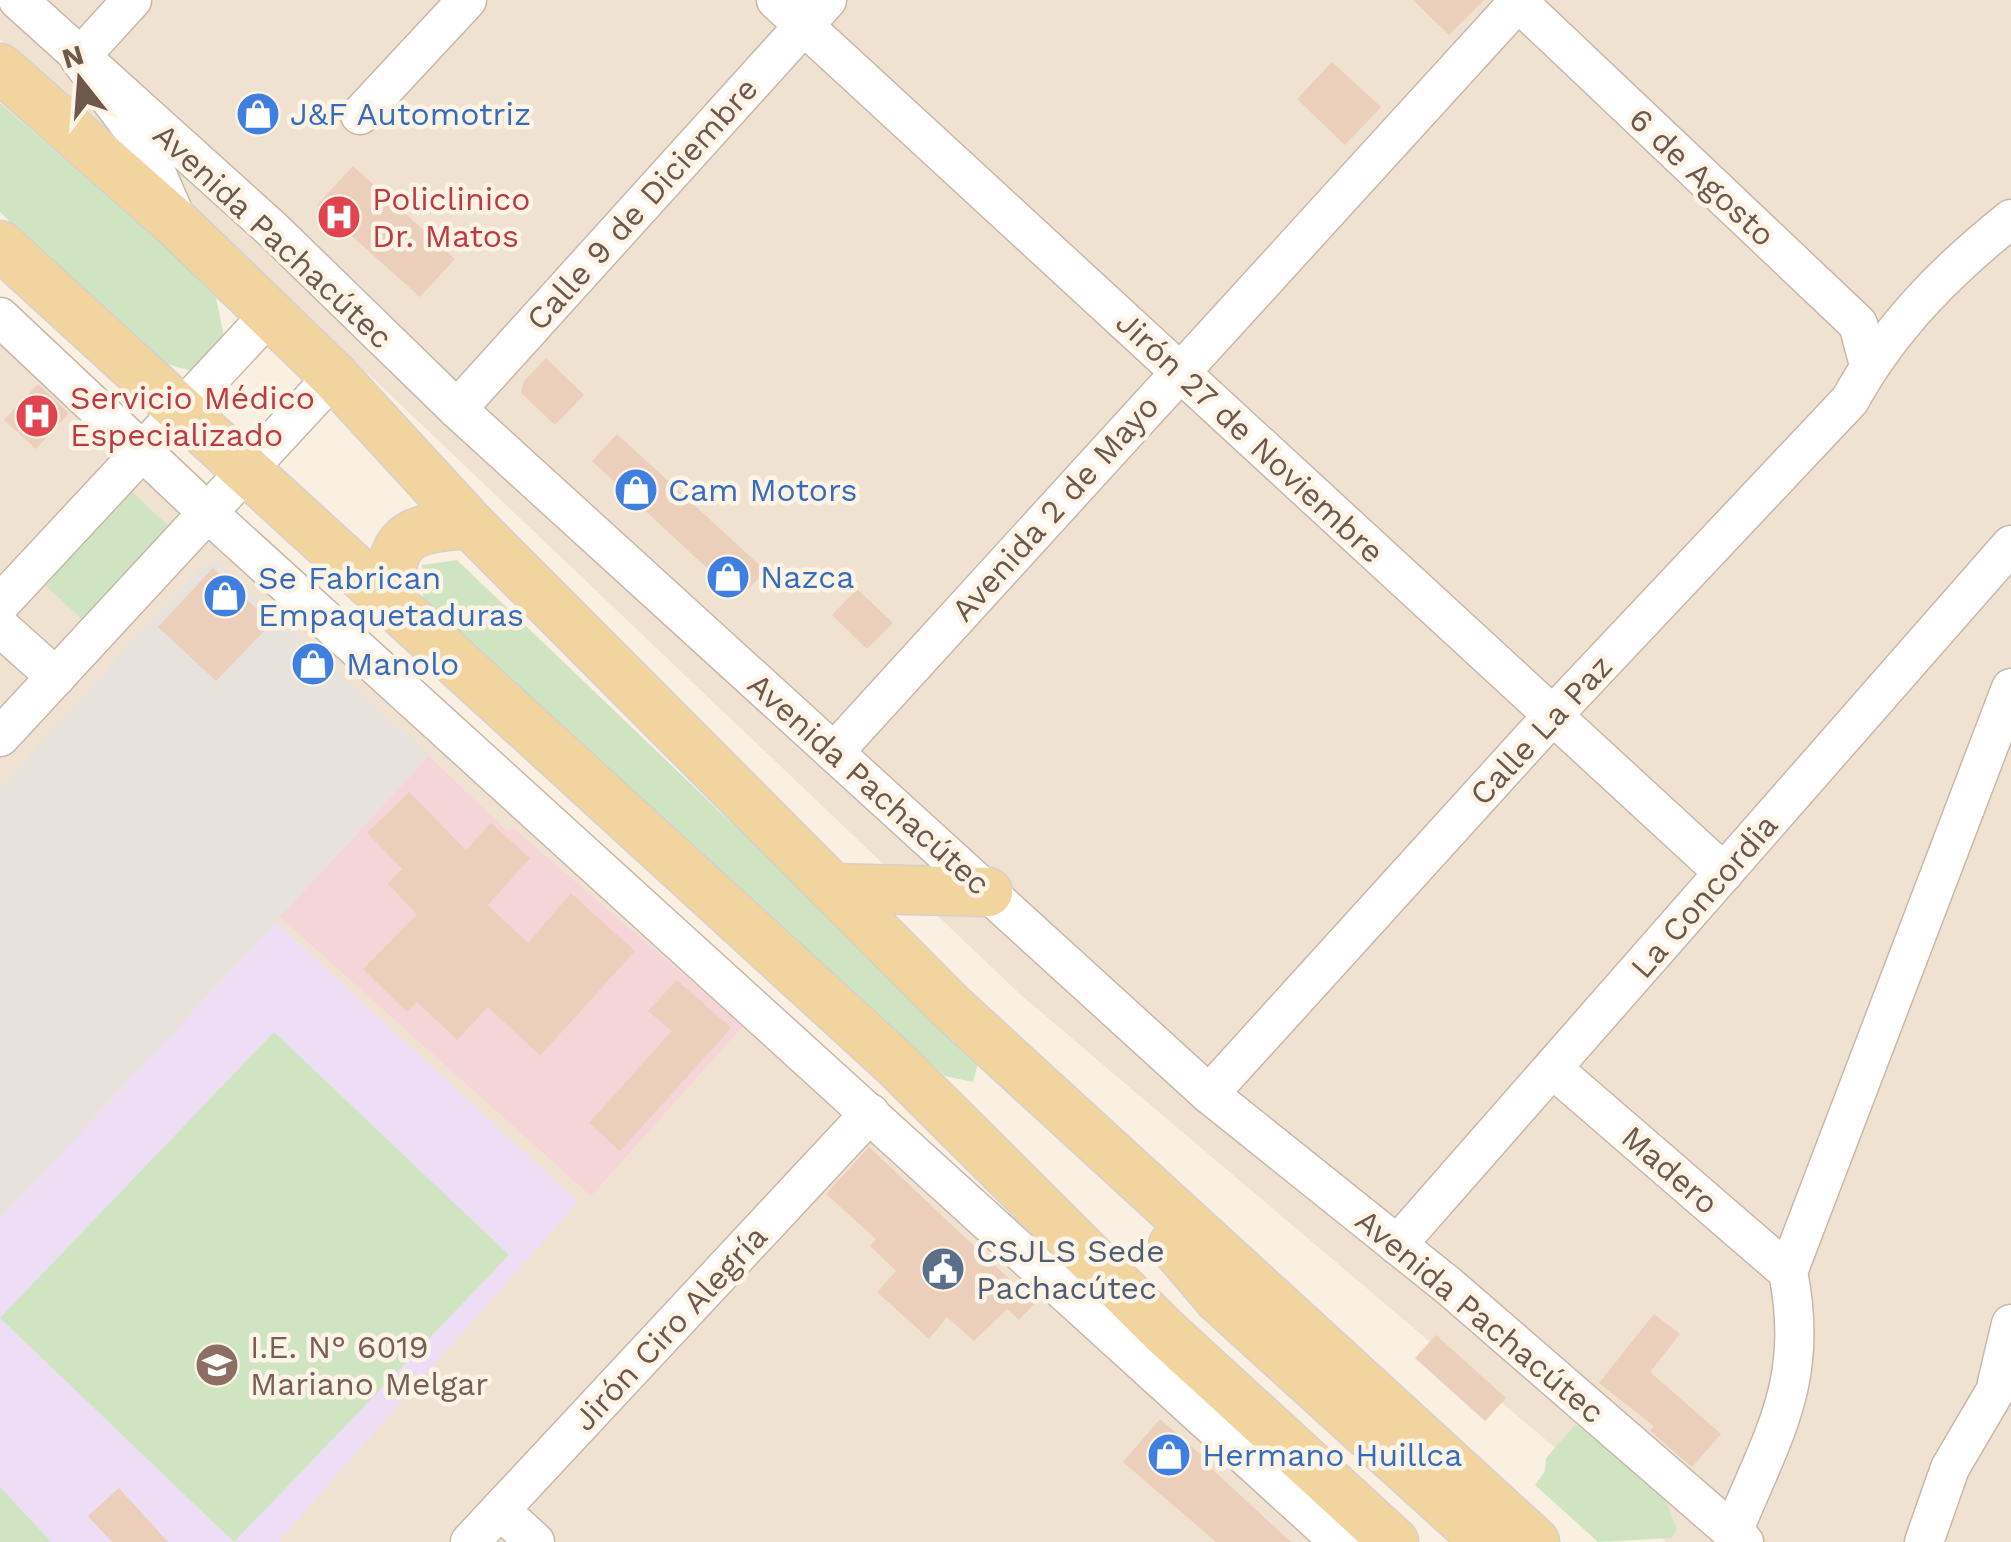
<svg xmlns="http://www.w3.org/2000/svg" width="2011" height="1542" font-family="'Work Sans',sans-serif">
<style>
.residential{fill:#f0e2d0}
.industrial{fill:#e8e2dc}
.education{fill:#eddef5}
.medical{fill:#f6d5d9}
.green{fill:#cfe5c2}
.building{fill:#eccfbb}
.lines{fill:none;stroke-linecap:round;stroke-linejoin:round}
.minor-casing{stroke:#c8b8aa;stroke-width:41}
.major-casing{stroke:#d6d0cd;stroke-width:51}
.minor{stroke:#fff;stroke-width:38}
.major{stroke:#f2d49f;stroke-width:48}
.labels{text-anchor:middle;dominant-baseline:central;stroke-width:9;stroke-linejoin:round;paint-order:stroke}
.shop-label{font-size:32px;fill:#366cbe;stroke:#fdf4e6;text-anchor:start}
.street-label{font-size:32px;fill:#6d584b;stroke:#fdf4e6}
.health-label{font-size:32px;fill:#be3a42;stroke:#fdf4e6;text-anchor:start}
.service-label{font-size:32px;fill:#4e5e75;stroke:#fdf4e6;text-anchor:start}
.education-label{font-size:32px;fill:#785e54;stroke:#fdf4e6;text-anchor:start}
</style>
<rect width="100%" height="100%" fill="#f9f0e1"/>
<!-- residential -->
<g class="residential">
<polygon points="0,0 2011,0 2011,1542 1666,1542 1022,996 379,384 0,39"/>
<polygon points="0,303 1368,1542 0,1542"/>
</g>
<!-- industrial -->
<polygon class="industrial" points="218,562 429,755 0,1219 0,787 200,567"/>
<!-- education -->
<polygon class="education" points="276,922 578,1202 278,1542 0,1542 0,1219"/>
<!-- medical -->
<polygon class="medical" points="429,756 507,831 513,828 743,1026 591,1196 280,917"/>
<!-- green -->
<g class="green">
<polygon points="0,103 214,288 226,346 198,373 153,360 0,212"/>
<polygon points="132,492 173,530 86,623 45,585"/>
<polygon points="457,560 979,1060 973,1082 945,1076 423,599 422,565"/>
<polygon points="274,1032 509,1255 234,1542 0,1318"/>
<polygon points="1576,1424 1664,1496 1677,1530 1671,1538 1598,1542 1535,1485 1545,1471 1546,1458"/>
<polygon points="0,1487 51,1542 0,1542"/>
</g>
<!-- building -->
<g class="building">
<polygon points="1413,0 1484,0 1449,35"/>
<polygon points="1332,62 1381,107 1345,145 1297,99"/>
<polygon points="353,166 455,259 420,297 317,205"/>
<polygon points="546,358 584,395 555,425 521,393 524,381"/>
<polygon points="38,384 69,413 36,449 4,420"/>
<polygon points="617,434 766,571 739,598 592,461"/>
<polygon points="213,568 272,623 216,681 158,627"/>
<polygon points="857,589 893,623 867,649 832,615"/>
<polygon points="409,792 466,850 491,823 530,858 488,905 528,943 571,893 635,951 540,1056 488,1007 457,1040 417,1002 407,1012 363,969 417,914 388,884 402,869 367,833"/>
<polygon points="677,980 731,1028 620,1151 589,1123 672,1031 648,1011"/>
<polygon points="869,1147 1035,1303 1019,1320 1007,1309 974,1341 947,1317 929,1339 877,1292 896,1271 870,1246 876,1239 826,1194"/>
<polygon points="1654,1314 1680,1334 1650,1372 1721,1434 1692,1467 1650,1431 1654,1426 1599,1383"/>
<polygon points="1436,1335 1506,1398 1485,1421 1415,1358"/>
<polygon points="1160,1419 1214,1466 1212,1469 1291,1542 1216,1542 1123,1462"/>
<polygon points="119,1488 168,1542 112,1542 88,1516"/>
</g>
<g class="lines">
<defs>
<g id="minor">
<polyline points="18,0 273,230 457,409 1209,1094 1450,1287 1744,1542"/>
<polyline points="132,0 79,58 144,144 178,223"/>
<polyline points="776,0 1724,873"/>
<polyline points="1516,0 1858,324 1869,365"/>
<polyline points="360,115 467,0"/>
<polyline points="0,317 208,513 1340,1542"/>
<polyline points="457,409 827,0"/>
<polyline points="0,604 270,314"/>
<polyline points="0,627 56,677"/>
<polyline points="0,737 334,376"/>
<polyline points="834,752 1520,0"/>
<polyline points="1553,1069 1788,1272"/>
<path d="M1209 1094 1553 715 1850 400C1890 327 1947 270 2011 219"/>
<polyline points="1397,1245 2011,545"/>
<polyline points="1997,1383 2011,1324"/>
<polyline points="500,1510 535,1542"/>
<path d="M1733 1532C1773 1434 1810 1381 1788 1272L2011 688"/>
<polyline points="470,1542 870,1113"/>
<polyline points="1924,1542 1950,1468 2011,1364"/>
</g>
<g id="major">
<polyline points="0,68 179,226 334,376 470,524 950,1006 1535,1542"/>
<polyline points="0,245 895,1063 1163,1330 1394,1542"/>
<path d="M390 602C389 535 406 528 470 524"/>
<polyline points="832,888 988,892"/>
<polyline points="1173,1245 1219,1299 1483,1539"/>
</g>
</defs>
<!-- minor casing -->
<use href="#minor" class="minor-casing"/>
<!-- major casing -->
<use href="#major" class="major-casing"/>
<!-- minor -->
<use href="#minor" class="minor"/>
<!-- major -->
<use href="#major" class="major"/>
</g>
<!-- icons -->
<defs>
<symbol id="shop-disc" viewBox="-11 -11 22 22"><circle r="9.5" fill="#3f7fe0" stroke="#fdf4e6"/><path d="M-5-2.5h2.3a2.7 3.5 0 0 1 5.4 0H5L5.5 6h-11ZM-1.5-2.5h3a1.5 2.3 0 0 0-3 0Z" fill="#fff"/></symbol>
<symbol id="hospital-disc" viewBox="-11 -11 22 22"><circle r="9.5" fill="#e0444e" stroke="#fdf4e6"/><path d="M-5-5h3v3.5h4V-5h3V5h-3V1.5h-4V5h-3Z" fill="#fff"/></symbol>
<symbol id="civic-disc" viewBox="-11 -11 22 22"><circle r="9.5" fill="#5c6f8a" stroke="#fdf4e6"/><path d="M-.6-6.5H3V-4.5H.6V-3L4-1V1h2V6H-6V1h2V-1L-.6-3ZM-1.2 2.5V6h2.4V2.5Z" fill="#fff"/></symbol>
<symbol id="school-disc" viewBox="-11 -11 22 22"><circle r="9.5" fill="#8d6e63" stroke="#fdf4e6"/><path d="M0-5L7-2L0 1L-7-2ZM-4 1L0 2.5L4 1V4Q0 6-4 4Z" fill="#fff"/></symbol>
</defs>
<g fill-rule="evenodd">
<use href="#shop-disc" x="233" y="89" width="50" height="50"/>
<use href="#hospital-disc" x="314" y="192" width="50" height="50"/>
<use href="#hospital-disc" x="12" y="391" width="50" height="50"/>
<use href="#shop-disc" x="611" y="465" width="50" height="50"/>
<use href="#shop-disc" x="703" y="552" width="50" height="50"/>
<use href="#shop-disc" x="200" y="571" width="50" height="50"/>
<use href="#shop-disc" x="288" y="639" width="50" height="50"/>
<use href="#civic-disc" x="918" y="1244" width="50" height="50"/>
<use href="#school-disc" x="192" y="1340" width="50" height="50"/>
<use href="#shop-disc" x="1144" y="1430" width="50" height="50"/>
</g>
<g class="labels">
<!-- shop labels -->
<g class="shop-label">
<text x="290" y="114">J&amp;F Automotriz</text>
<text x="668" y="490">Cam Motors</text>
<text x="760" y="577">Nazca</text>
<text x="258" y="578">Se Fabrican<tspan x="258" dy="37">Empaquetaduras</tspan></text>
<text x="346" y="664">Manolo</text>
<text x="1202" y="1455">Hermano Huillca</text>
</g>
<!-- street labels -->
<g class="street-label">
<text transform="translate(1702 177) rotate(43)">6 de Agosto</text>
<text transform="translate(642 204) rotate(-48)">Calle 9 de Diciembre</text>
<text transform="translate(273 236) rotate(43)">Avenida Pachacútec</text>
<text transform="translate(1250 437) rotate(43)">Jirón 27 de Noviembre</text>
<text transform="translate(1055 508) rotate(-48)">Avenida 2 de Mayo</text>
<text transform="translate(1541 730) rotate(-47)">Calle La Paz</text>
<text transform="translate(869 784) rotate(42)">Avenida Pachacútec</text>
<text transform="translate(1704 896) rotate(-49)">La Concordia</text>
<text transform="translate(1670 1170) rotate(41)">Madero</text>
<text transform="translate(1480 1316) rotate(40)">Avenida Pachacútec</text>
<text transform="translate(670 1328) rotate(-47)">Jirón Ciro Alegría</text>
</g>
<!-- health labels -->
<g class="health-label">
<text x="372" y="199">Policlinico<tspan x="372" dy="37">Dr. Matos</tspan></text>
<text x="70" y="398">Servicio Médico<tspan x="70" dy="37">Especializado</tspan></text>
</g>
<!-- service labels -->
<g class="service-label">
<text x="976" y="1251">CSJLS Sede<tspan x="976" dy="37">Pachacútec</tspan></text>
</g>
<!-- education labels -->
<g class="education-label">
<text x="250" y="1347">I.E. N° 6019<tspan x="250" dy="37">Mariano Melgar</tspan></text>
</g>
</g>
<!-- north arrow -->
<g transform="translate(80 80) rotate(343)" stroke="#fdf4e6" stroke-width="8" paint-order="stroke">
<path d="M0-8L18 38L0 25L-18 38Z" fill="#6d584b"/>
<text y="-15" font-size="28" font-weight="bold" text-anchor="middle" fill="#6d584b">N</text>
</g>
</svg>
